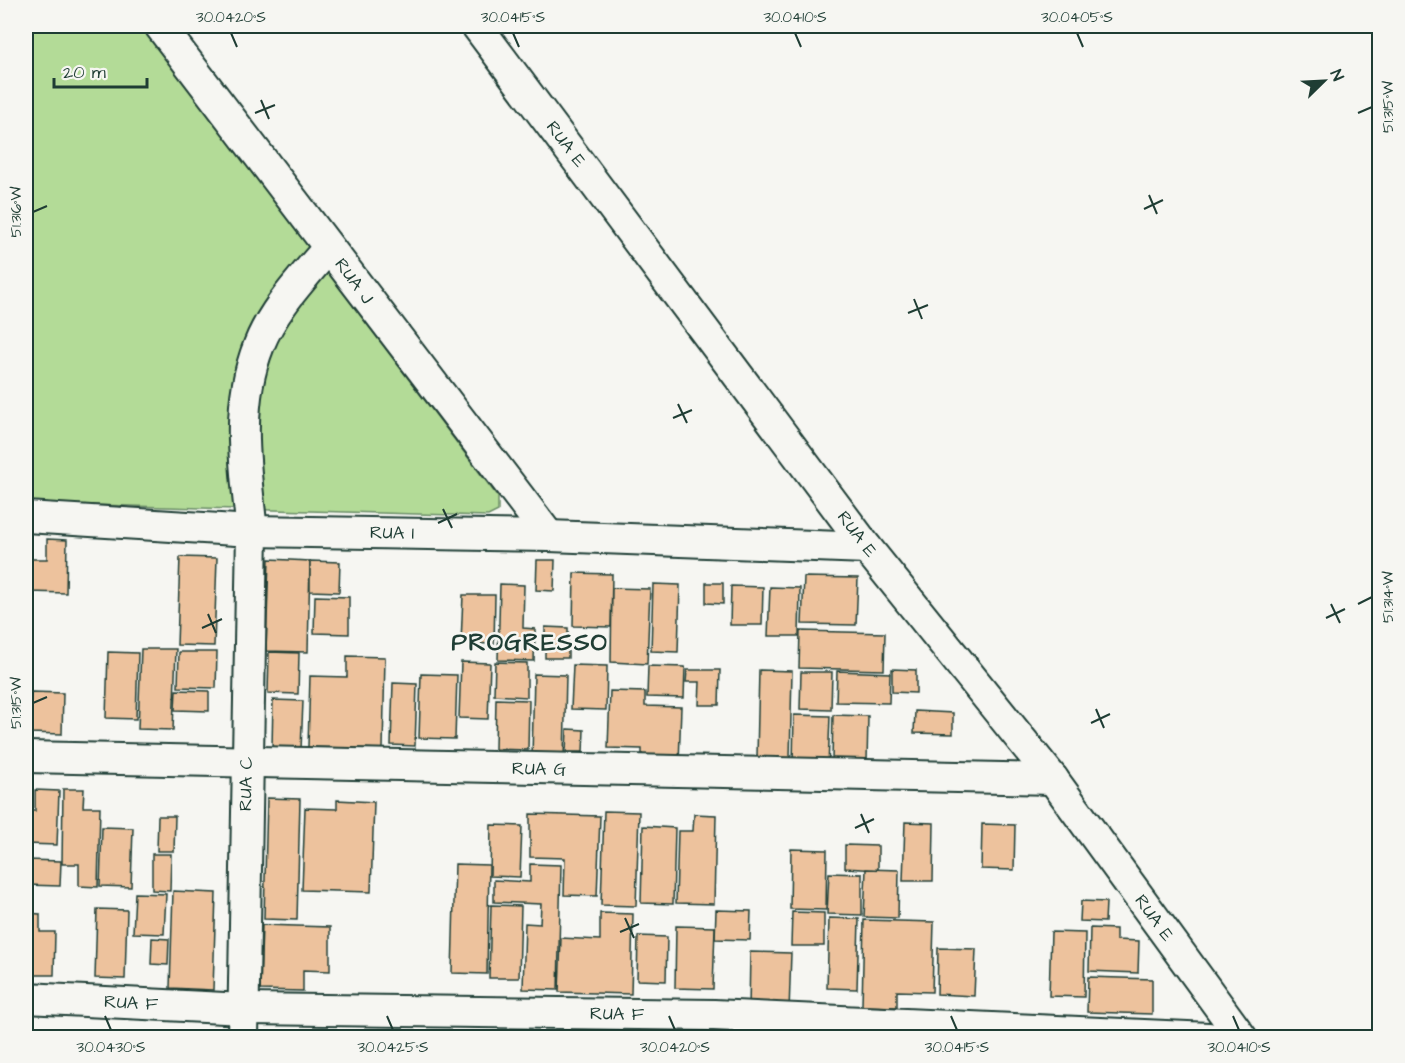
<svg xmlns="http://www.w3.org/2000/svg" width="1405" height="1063" font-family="'Architects Daughter',sans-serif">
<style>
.green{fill:#b3db97;stroke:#698c66;stroke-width:1.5}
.building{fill:#edc29d;stroke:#1f3d34;stroke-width:1.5}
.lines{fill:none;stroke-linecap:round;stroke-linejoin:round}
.street-casing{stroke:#1f3d34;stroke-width:34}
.street{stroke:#f6f6f2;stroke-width:30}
.ticks{fill:none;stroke:#1f3d34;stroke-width:2}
.labels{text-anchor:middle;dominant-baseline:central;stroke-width:5;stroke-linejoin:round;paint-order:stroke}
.street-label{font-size:18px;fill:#1f3d34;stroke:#f6f6f2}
.district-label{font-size:24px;font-weight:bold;letter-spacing:1.5px;fill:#1f3d34;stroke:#f6f6f2}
.neatline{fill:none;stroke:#1f3d34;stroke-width:2}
.ticks-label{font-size:15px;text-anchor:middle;fill:#1f3d34}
</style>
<rect width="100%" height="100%" fill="#f6f6f2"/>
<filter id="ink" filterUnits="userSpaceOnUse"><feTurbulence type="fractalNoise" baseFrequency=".0167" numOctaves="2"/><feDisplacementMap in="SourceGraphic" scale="12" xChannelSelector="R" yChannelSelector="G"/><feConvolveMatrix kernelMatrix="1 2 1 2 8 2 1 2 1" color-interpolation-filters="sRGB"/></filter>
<g filter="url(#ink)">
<!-- green -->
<polygon class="green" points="26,26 141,26 498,497 498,511 488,516 26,503"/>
<!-- building -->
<g class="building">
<polygon points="47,539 67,540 66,593 30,592 31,559 47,559"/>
<polygon points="180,557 217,558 214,646 177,645"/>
<polygon points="269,559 310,561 308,652 266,651"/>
<polygon points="537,560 555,560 554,591 536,590"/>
<polygon points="310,561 340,562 339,592 310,591"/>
<polygon points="574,573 612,574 611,627 573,626"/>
<polygon points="804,577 858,578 856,625 802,624"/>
<polygon points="26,581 29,581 27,642 26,642"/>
<polygon points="706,583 723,583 723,604 706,603"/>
<polygon points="500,584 524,585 523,628 535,629 534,661 498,660"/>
<polygon points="653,584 680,585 678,652 651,651"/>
<polygon points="731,586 763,587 762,625 730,625"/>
<polygon points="770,587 800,588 799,636 768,636"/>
<polygon points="612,588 650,589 647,664 611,662"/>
<polygon points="463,595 495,595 494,644 461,643"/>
<polygon points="315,596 349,597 349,634 314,633"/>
<polygon points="545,627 568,628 568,658 545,658"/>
<polygon points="800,631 885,633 884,670 799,668"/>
<polygon points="141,649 176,649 173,730 138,729"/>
<polygon points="108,652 138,653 136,719 106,718"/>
<polygon points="179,652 217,652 216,688 178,687"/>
<polygon points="269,652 299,653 298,694 268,693"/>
<polygon points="347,656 385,657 383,749 308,747 310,676 347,677"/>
<polygon points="461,662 490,663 488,719 459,718"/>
<polygon points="495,662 527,663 527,697 494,695"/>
<polygon points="573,665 607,666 606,710 571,709"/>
<polygon points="648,666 685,667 684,698 647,697"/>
<polygon points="892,669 916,670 916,693 892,692"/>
<polygon points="687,670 720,670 719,705 699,705 700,682 686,682"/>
<polygon points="759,670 792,671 790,758 757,757"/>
<polygon points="837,671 890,673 889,703 836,702"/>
<polygon points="801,672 832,672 831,710 800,709"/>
<polygon points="421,674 457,675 455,739 419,738"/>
<polygon points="534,674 566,675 564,759 532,758"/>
<polygon points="393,683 417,684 415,746 391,745"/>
<polygon points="176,690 209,691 209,711 175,710"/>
<polygon points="610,691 645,692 645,706 681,707 679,763 642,761 642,749 608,748"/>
<polygon points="31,692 63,693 62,734 29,733"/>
<polygon points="496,699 529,700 528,750 495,749"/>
<polygon points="273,700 303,701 301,749 272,748"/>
<polygon points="915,711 953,713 953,734 914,733"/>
<polygon points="794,715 830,716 828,766 793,764"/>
<polygon points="833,715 868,716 867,762 832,761"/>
<polygon points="567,729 584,730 583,752 566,752"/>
<polygon points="63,789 84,789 83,807 100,807 98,887 79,886 79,864 62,864"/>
<polygon points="35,790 59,791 57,845 26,844 26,811 35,811"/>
<polygon points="267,798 300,799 297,920 264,919"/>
<polygon points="337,800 374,802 371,892 302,890 305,808 337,809"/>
<polygon points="604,811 639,812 636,906 601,905"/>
<polygon points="530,814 600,816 597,896 564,895 565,858 530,857"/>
<polygon points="694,814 716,815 714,904 676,903 678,831 693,831"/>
<polygon points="158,816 175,816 174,851 157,851"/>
<polygon points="905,822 934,823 933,881 903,881"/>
<polygon points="982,824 1015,825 1014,870 981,869"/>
<polygon points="491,825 522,826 520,877 490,876"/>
<polygon points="643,826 675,828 673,904 641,903"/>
<polygon points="102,827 133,828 131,887 100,886"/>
<polygon points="845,845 878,846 878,870 845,868"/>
<polygon points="791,849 827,850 826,910 790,909"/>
<polygon points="152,854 171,854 170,891 152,890"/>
<polygon points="26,860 61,861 60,886 26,885"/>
<polygon points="455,864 489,865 487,974 452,973"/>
<polygon points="530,864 561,865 558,990 523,989 525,923 540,924 541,904 494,902 494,880 530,882"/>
<polygon points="866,869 899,870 898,918 864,917"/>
<polygon points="829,873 862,874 862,915 827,914"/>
<polygon points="173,891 216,893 213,990 170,988"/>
<polygon points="135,893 166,894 164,934 133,933"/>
<polygon points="1081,901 1106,902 1105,922 1080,921"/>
<polygon points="491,905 521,906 519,978 489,978"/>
<polygon points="97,909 127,910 125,979 95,978"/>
<polygon points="716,910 751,911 750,940 715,939"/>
<polygon points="792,912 824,913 824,946 791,946"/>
<polygon points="26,913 40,914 40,932 55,932 54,975 26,975"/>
<polygon points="600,913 633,914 631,994 559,992 561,938 600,940"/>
<polygon points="829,918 859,919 857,989 827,988"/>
<polygon points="864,920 934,922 932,992 897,991 897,1007 862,1006"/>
<polygon points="262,925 330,927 330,971 303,970 303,991 260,990"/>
<polygon points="676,926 715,927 713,989 675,988"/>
<polygon points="1090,928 1116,929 1116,940 1139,941 1138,973 1089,971"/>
<polygon points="1051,932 1085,933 1084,997 1049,996"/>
<polygon points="638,936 667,937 666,981 637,980"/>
<polygon points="152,938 169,939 168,965 151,964"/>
<polygon points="938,948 976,949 974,996 937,994"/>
<polygon points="750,952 791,953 789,1011 749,1010"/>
<polygon points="1088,977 1152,979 1152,1014 1087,1012"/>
</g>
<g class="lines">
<defs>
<g id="street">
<polyline points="160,26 549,536"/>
<polyline points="477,26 867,548 1053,779 1242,1038"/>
<polyline points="26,517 252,531 549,536 867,548"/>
<polyline points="26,757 1053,779"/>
<polyline points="26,998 244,1009 714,1015 1209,1038"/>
<path d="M243 1038 252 531C245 468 235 405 259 345 273 309 304 277 328 248"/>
</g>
</defs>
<!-- street casing -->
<use href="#street" class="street-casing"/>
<!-- street -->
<use href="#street" class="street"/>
</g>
</g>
<!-- ticks -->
<path class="ticks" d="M231 33 237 47M513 33 519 47M795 33 801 47M1077 33 1083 47M261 100 269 119M255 113 275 105M1358 113 1372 107M1149 195 1157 214M1144 209 1163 200M33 212 47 206M914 299 922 319M908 313 928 305M678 404 687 423M673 418 692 410M443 509 452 528M438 523 457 514M1331 604 1340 623M1358 604 1372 597M208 614 216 633M1326 618 1345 609M202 628 222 619M33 703 47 697M1096 709 1104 728M1091 723 1110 714M861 814 869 833M855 828 874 819M625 918 634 938M620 932 639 924M105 1016 111 1030M387 1016 393 1030M669 1016 675 1030M951 1016 957 1030M1233 1016 1239 1030"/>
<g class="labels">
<!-- street labels -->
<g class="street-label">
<text transform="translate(566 144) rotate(53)">RUA E</text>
<text transform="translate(354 281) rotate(53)">RUA J</text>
<text transform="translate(392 533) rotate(1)">RUA I</text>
<text transform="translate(857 534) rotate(53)">RUA E</text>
<text transform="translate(539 769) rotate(1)">RUA G</text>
<text transform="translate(246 784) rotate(-89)">RUA C</text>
<text transform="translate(1154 918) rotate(54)">RUA E</text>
<text transform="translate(131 1003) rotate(3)">RUA F</text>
<text transform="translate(617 1014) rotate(1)">RUA F</text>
</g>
<!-- district labels -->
<g class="district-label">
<text x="530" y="643">PROGRESSO</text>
</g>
</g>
<!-- margin -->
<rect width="1405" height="1063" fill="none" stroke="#f6f6f2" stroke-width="66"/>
<!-- north arrow -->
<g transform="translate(1324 81) rotate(66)" stroke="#f6f6f2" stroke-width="4.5" paint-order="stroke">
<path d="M0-4.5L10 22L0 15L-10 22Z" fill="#1f3d34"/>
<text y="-9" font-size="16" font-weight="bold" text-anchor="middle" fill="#1f3d34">N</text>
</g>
<!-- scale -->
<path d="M54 78v9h93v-9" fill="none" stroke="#1f3d34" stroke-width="3"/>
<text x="63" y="78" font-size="18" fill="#1f3d34" stroke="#f6f6f2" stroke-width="4.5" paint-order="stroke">20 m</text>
<rect x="33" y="33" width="1339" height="997" class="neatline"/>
<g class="ticks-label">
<text x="231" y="22">30.0420°S</text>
<text x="513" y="22">30.0415°S</text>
<text x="795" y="22">30.0410°S</text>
<text x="1077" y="22">30.0405°S</text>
<text transform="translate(1388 107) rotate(-90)" y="5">51.315°W</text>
<text transform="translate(16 212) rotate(-90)" y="5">51.316°W</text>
<text transform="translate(1388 597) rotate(-90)" y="5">51.314°W</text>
<text transform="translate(16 703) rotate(-90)" y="5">51.315°W</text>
<text x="111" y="1052">30.0430°S</text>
<text x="393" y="1052">30.0425°S</text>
<text x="675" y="1052">30.0420°S</text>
<text x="957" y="1052">30.0415°S</text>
<text x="1239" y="1052">30.0410°S</text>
</g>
</svg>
